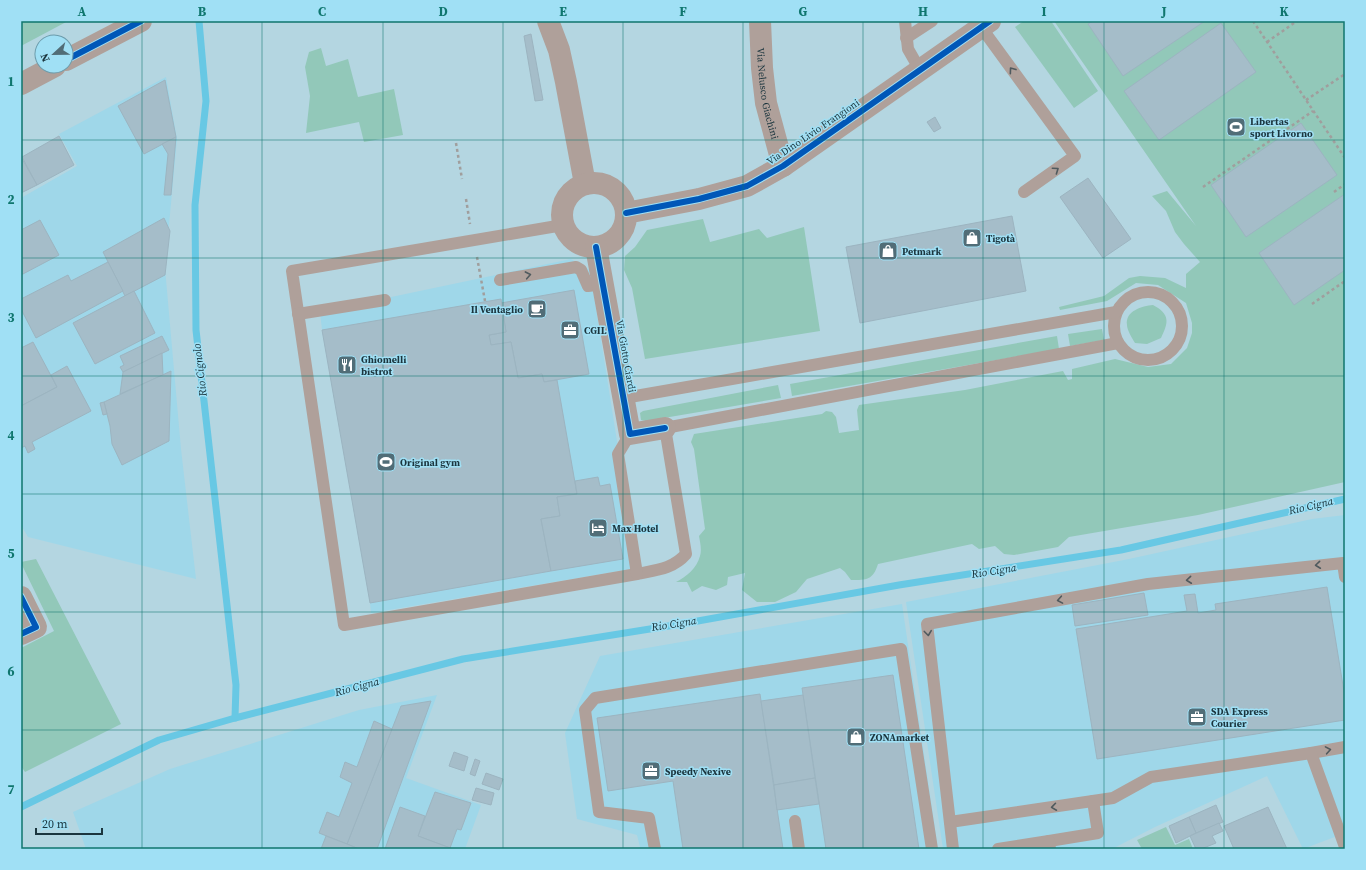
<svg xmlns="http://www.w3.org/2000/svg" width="1366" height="870" font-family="'Source Serif 4',serif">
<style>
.built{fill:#9fd7e9}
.green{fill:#92c8b9}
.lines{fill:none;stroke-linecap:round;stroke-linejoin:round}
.stream{stroke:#68c8e4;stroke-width:7}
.building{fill:#a5bdc9;stroke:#9cb4c0}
.path{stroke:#a09e9d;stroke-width:2.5;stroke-dasharray:3 3;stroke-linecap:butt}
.service{stroke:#afa09a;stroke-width:12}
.minor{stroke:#afa09a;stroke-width:22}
.tertiary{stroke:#afa09a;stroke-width:22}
.cycleway-casing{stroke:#a0e0f5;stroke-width:8}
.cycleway{stroke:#0057b8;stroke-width:6}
.oneway{stroke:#4f5a5e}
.grid{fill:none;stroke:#0f766e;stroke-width:1;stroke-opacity:0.55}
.labels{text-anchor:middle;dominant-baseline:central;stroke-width:3;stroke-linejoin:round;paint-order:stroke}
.street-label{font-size:10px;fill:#1b353e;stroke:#a0e0f5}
.poi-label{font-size:10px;font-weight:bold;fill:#1b353e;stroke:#a0e0f5;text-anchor:start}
.water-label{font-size:11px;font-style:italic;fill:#142e36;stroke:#a0e0f5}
.neatline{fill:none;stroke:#0f766e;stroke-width:1.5}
.grid-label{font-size:13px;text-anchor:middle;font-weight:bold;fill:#0f766e}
</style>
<rect width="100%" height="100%" fill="#b4d6e1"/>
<!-- built -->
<g class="built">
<polygon points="166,77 177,139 165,268 181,449 196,579 28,537 21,525 21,198 77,166 59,134"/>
<polygon points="571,259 590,270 637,568 371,613 370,603 322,330 320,312"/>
<polygon points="1345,515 1345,833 1303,849 1267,776 1155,827 1112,849 943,849 906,602 1129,559 1312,519"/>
<polygon points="902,604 938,849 636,849 640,847 637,835 577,819 565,733 600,656"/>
<polygon points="437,695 406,778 481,805 465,849 86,849 73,812 170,769 359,710"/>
</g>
<!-- green -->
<g class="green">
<polygon points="21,21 68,21 21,46"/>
<polygon points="1024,21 1051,21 1098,91 1074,108 1015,27"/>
<path d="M1054 21H1345V482L1198 515 1069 537 1058 547 1014 555 1004 554 995 546 979 549 972 544 878 564C873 580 867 580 851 580L845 572 840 568 807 579 796 592 775 602H757L742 590 745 573 728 577 727 585 716 590 702 586 692 592 687 582H676C686 577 697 568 700 556 702 550 700 542 699 536L705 529 694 449 691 442 694 434 822 414 826 411 832 412 836 417 839 433 859 430 857 410 859 405 965 390 1063 371 1068 380 1072 379V369L1115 359 1148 367 1171 364 1187 348 1192 333V323L1186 303 1158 285 1136 283 1107 301 1060 310 1059 307 1104 296 1129 278 1140 276 1165 278 1186 288V274L1200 262 1184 244 1175 232 1166 211 1152 196 1167 191 1196 226Z"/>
<polygon points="321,48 326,66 348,59 358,97 394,89 403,135 364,142 359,122 306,133 310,96 305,67 309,52"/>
<polygon points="703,219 710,242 759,229 767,238 804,227 820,331 645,359 632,288 624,270 625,256 635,247 647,230"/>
<path d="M1153 305C1170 314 1169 322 1161 338L1147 344 1135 343C1132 338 1127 330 1127 325 1125 311 1142 306 1153 305Z"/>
<polygon points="1102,329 1104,340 1070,346 1068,334"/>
<polygon points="1057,336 1059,349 792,396 790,384"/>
<polygon points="778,385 781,398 646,421 641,420 640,413 643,411"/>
<polygon points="36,559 121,724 25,772 21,766 21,648 54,631 21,563 21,562"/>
<polygon points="1166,827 1175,845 1189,839 1193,849 1142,849 1137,840"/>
</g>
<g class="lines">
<!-- stream -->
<g class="stream">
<polyline points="199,21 206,101 195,205 196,330 236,685 235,718"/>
<polyline points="21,807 159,740 235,718 463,659 681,624 899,585 1121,550 1345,499"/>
</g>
</g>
<!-- building -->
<g class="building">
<polygon points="1093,21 1205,21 1123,76 1088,24"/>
<polygon points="1221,23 1256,72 1159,140 1124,91"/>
<polygon points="531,34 543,100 535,101 524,36"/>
<polygon points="165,80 176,137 144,154 118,106"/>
<polygon points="935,117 941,128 934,132 927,122"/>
<polygon points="1301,123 1337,175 1246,237 1211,185"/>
<polygon points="59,136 74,165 37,185 22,157"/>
<polygon points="176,137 171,195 164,195 168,154 162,144"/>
<polygon points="21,157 37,185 21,193"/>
<polygon points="1088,178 1131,239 1103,258 1060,197"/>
<polygon points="1345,194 1345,270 1294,305 1259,253"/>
<polygon points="1012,216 1026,291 860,323 846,247"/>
<polygon points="164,218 170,231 165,275 125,296 103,252"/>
<polygon points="40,220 59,255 21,275 21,230"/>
<polygon points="108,262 123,291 36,338 21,309 21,299 68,275 71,281"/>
<polygon points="574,290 589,374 544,382 542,374 518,378 511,342 491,345 489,335 506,332 501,303"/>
<polygon points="134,291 155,333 95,364 73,323"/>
<polygon points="501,299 506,332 489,335 491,345 511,342 518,378 542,374 544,382 557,380 577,494 557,497 560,516 541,519 551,571 370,603 322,330"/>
<polygon points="162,336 169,350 123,372 120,367 124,365 120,356"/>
<polygon points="33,342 57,387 21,406 21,348"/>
<polygon points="162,353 163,375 120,394 123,372"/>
<polygon points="67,366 91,411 32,442 35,449 28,453 25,446 21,448 21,406 57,387 51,375"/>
<polygon points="171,371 169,441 122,465 112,444 110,426 104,402"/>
<polygon points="104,402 107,414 103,415 100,403"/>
<polygon points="598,477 600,486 610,484 623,559 551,571 541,519 560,516 557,497 577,494 575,481"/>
<polygon points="1327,587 1345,698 1345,720 1097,759 1076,629 1187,611 1184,595 1195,594 1198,613 1216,610 1215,604"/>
<polygon points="1144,593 1148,615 1075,626 1072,605"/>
<polygon points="893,675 919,849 826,849 802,688"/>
<polygon points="760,694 783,849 683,849 673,781 608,791 597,718"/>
<polygon points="803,695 815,778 774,785 761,701"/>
<polygon points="431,701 377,849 359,849 347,844 401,706"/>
<polygon points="374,721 392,729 347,844 319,833 327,812 339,817 352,783 340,777 345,762 357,767"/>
<polygon points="454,752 468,757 464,771 449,766"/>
<polygon points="475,759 480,761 475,776 470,774"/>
<polygon points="486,773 503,779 499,790 482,784"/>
<polygon points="815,778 819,804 777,810 774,785"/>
<polygon points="476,788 494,793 491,805 472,800"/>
<polygon points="435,792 471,803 461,830 457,829 450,848 418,836"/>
<polygon points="1216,805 1223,822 1196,833 1189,817"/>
<polygon points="400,807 425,816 418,836 453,849 385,849"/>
<polygon points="1268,807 1287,849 1234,849 1224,826"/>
<polygon points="1189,817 1196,833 1176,843 1169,826"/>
<polygon points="1219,823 1223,831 1212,836 1216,843 1201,849 1196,849 1190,836"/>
<polygon points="326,836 347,844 359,849 321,849"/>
</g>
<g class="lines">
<!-- path -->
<g class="path">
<polyline points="1253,21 1345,158"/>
<polyline points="1267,42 1297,21"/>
<polyline points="1306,100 1345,74"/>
<polyline points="456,143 462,179"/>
<polyline points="1203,187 1313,111"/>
<polyline points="1334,192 1345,184"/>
<polyline points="466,199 470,224"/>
<polyline points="477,257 485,301"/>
<polyline points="1312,304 1345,281"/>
</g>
<!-- service -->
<g class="service">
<polyline points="905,21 908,49 920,70"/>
<polyline points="981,27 1075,156 1024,192"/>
<polyline points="906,38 932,21"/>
<path d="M563 225 292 271 344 625 637 574C656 570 673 569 686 554L665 428 1118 343"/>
<polyline points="500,280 576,267 581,270 588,286 603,284"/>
<circle cx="1148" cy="326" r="34"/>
<polyline points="298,314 385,300"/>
<polyline points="624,398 1116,312"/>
<polyline points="630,434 618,454 637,574"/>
<polyline points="1311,753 1345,747"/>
<polyline points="795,821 799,849"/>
<polyline points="950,822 1113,798 1151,777 1311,753 1345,847"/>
<polyline points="1049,841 1098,833 1093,801"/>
<polyline points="655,849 649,818 599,812 585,710 595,698 901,649 932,849"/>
<polyline points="953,849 927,624 1148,584 1343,563 1345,577"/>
<polyline points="998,849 1049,841 1050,849"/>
</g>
<!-- minor -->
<g class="minor">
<polyline points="548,21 559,50 566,82 585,184"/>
<path id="s1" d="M760 21 762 68 766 103 783 166"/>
<circle cx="594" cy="215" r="32"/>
<polyline points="626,213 699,199 747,186 783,166 990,21"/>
<polyline points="596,247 630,434 665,428"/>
<polyline points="21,597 36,627 21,634"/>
</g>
<!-- tertiary -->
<g class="tertiary">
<polyline points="66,60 141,21"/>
<polyline points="21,84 55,66"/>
</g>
<defs>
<g id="cycleway">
<polyline points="66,60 141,21"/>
<polyline points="626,213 699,199 747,186 783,166 990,21"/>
<polyline points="596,247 630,434 665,428"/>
<polyline points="21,597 36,627 21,634"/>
</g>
</defs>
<!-- cycleway casing -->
<use href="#cycleway" class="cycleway-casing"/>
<!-- cycleway -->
<use href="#cycleway" class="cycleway"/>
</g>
<!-- one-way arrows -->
<defs><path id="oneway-chevron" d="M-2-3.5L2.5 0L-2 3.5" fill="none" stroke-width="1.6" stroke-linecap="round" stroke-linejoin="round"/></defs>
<g class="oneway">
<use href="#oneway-chevron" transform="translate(1012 70) rotate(-126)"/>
<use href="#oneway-chevron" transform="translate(1056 170) rotate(-35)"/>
<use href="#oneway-chevron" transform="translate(528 275) rotate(-11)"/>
<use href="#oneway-chevron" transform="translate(1318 565) rotate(174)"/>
<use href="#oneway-chevron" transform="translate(1189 580) rotate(174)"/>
<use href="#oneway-chevron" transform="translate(1060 600) rotate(170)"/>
<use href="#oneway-chevron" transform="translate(928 633) rotate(83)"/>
<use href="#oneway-chevron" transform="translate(1328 750) rotate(-10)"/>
<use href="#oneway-chevron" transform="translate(1054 807) rotate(172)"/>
</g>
<!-- grid -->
<path class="grid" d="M142 21V849M262 21V849M383 21V849M503 21V849M623 21V849M743 21V849M863 21V849M983 21V849M1104 21V849M1224 21V849M21 140H1345M21 258H1345M21 376H1345M21 494H1345M21 612H1345M21 730H1345"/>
<!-- icons -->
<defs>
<symbol id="stadium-square" viewBox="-11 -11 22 22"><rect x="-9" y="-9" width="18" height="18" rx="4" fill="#516d77" stroke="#a0e0f5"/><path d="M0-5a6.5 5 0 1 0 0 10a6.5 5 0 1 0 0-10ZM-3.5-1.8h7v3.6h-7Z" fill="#fff"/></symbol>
<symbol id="shop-square" viewBox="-11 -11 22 22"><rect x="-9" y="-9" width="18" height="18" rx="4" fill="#516d77" stroke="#a0e0f5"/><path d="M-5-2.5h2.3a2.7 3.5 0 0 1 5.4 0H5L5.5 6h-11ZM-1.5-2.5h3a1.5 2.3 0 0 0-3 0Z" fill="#fff"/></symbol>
<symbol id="cafe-square" viewBox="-11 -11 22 22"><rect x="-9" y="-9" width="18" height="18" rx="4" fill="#516d77" stroke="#a0e0f5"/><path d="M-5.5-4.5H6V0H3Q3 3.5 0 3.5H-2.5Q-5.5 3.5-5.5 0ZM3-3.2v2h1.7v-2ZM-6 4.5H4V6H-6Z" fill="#fff"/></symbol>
<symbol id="office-square" viewBox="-11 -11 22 22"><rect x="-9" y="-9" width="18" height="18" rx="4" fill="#516d77" stroke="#a0e0f5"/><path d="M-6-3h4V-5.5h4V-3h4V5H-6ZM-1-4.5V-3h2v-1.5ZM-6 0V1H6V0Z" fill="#fff"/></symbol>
<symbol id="restaurant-square" viewBox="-11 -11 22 22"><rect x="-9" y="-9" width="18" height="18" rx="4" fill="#516d77" stroke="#a0e0f5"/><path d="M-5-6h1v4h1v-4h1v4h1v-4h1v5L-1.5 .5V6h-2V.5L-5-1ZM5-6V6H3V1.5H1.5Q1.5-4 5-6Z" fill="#fff"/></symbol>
<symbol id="hotel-square" viewBox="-11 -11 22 22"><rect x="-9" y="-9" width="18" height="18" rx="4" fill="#516d77" stroke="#a0e0f5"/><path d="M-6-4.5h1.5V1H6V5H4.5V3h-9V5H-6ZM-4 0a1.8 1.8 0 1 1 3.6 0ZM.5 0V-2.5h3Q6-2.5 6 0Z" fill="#fff"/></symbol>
</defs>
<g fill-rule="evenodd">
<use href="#stadium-square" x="1225" y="116" width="22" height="22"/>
<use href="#shop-square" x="961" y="227" width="22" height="22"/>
<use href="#shop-square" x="877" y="240" width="22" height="22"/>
<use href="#cafe-square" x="526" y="298" width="22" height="22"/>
<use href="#office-square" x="559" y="319" width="22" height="22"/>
<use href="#restaurant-square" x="336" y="354" width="22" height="22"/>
<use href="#stadium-square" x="375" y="451" width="22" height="22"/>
<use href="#hotel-square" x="587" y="517" width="22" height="22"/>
<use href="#office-square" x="1186" y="706" width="22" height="22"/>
<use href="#shop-square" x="845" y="726" width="22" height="22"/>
<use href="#office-square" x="640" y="760" width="22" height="22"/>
</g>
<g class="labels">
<!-- street labels -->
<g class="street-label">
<text stroke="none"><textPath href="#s1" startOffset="73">Via Nelusco Giachini</textPath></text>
<text transform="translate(813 132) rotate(-34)">Via Dino Livio Frangioni</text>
<text transform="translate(626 356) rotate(80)">Via Giotto Ciardi</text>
</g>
<!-- poi labels -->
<g class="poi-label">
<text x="1250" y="121">Libertas<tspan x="1250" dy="12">sport Livorno</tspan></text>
<text x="986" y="238">Tigotà</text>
<text x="902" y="251">Petmark</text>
<text x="523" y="309" text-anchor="end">Il Ventaglio</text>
<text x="584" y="330">CGIL</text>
<text x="361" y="359">Ghiomelli<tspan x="361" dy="12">bistrot</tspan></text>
<text x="400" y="462">Original gym</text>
<text x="612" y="528">Max Hotel</text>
<text x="1211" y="711">SDA Express<tspan x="1211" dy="12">Courier</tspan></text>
<text x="870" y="737">ZONAmarket</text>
<text x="665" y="771">Speedy Nexive</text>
</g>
<!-- water labels -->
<g class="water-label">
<text transform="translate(200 370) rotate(-97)">Rio Cignolo</text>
<text transform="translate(1311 506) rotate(-13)">Rio Cigna</text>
<text transform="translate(994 571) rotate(-9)">Rio Cigna</text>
<text transform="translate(674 624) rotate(-9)">Rio Cigna</text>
<text transform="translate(357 687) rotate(-15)">Rio Cigna</text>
</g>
</g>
<!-- border -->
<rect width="1366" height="870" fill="none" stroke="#a0e0f5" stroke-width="44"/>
<!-- north arrow -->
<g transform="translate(54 54) rotate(248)"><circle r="19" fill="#a0e0f5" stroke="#6b9cac"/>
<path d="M0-3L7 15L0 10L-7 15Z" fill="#516d77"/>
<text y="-6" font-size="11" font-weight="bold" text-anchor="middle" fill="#1b353e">N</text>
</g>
<!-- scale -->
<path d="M36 828v6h66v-6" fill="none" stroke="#1b353e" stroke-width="2"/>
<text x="42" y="828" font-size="12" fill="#1b353e" stroke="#a0e0f5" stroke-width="3" paint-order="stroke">20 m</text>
<rect x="22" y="22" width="1322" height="826" class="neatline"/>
<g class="grid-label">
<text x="82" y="16">A</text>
<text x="202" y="16">B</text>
<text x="322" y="16">C</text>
<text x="443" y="16">D</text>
<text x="563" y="16">E</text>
<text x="683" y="16">F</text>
<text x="803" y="16">G</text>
<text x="923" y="16">H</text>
<text x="1044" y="16">I</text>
<text x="1164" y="16">J</text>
<text x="1284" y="16">K</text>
<text x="11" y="86">1</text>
<text x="11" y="204">2</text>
<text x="11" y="322">3</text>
<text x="11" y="440">4</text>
<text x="11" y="558">5</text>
<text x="11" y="676">6</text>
<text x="11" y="794">7</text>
</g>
</svg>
